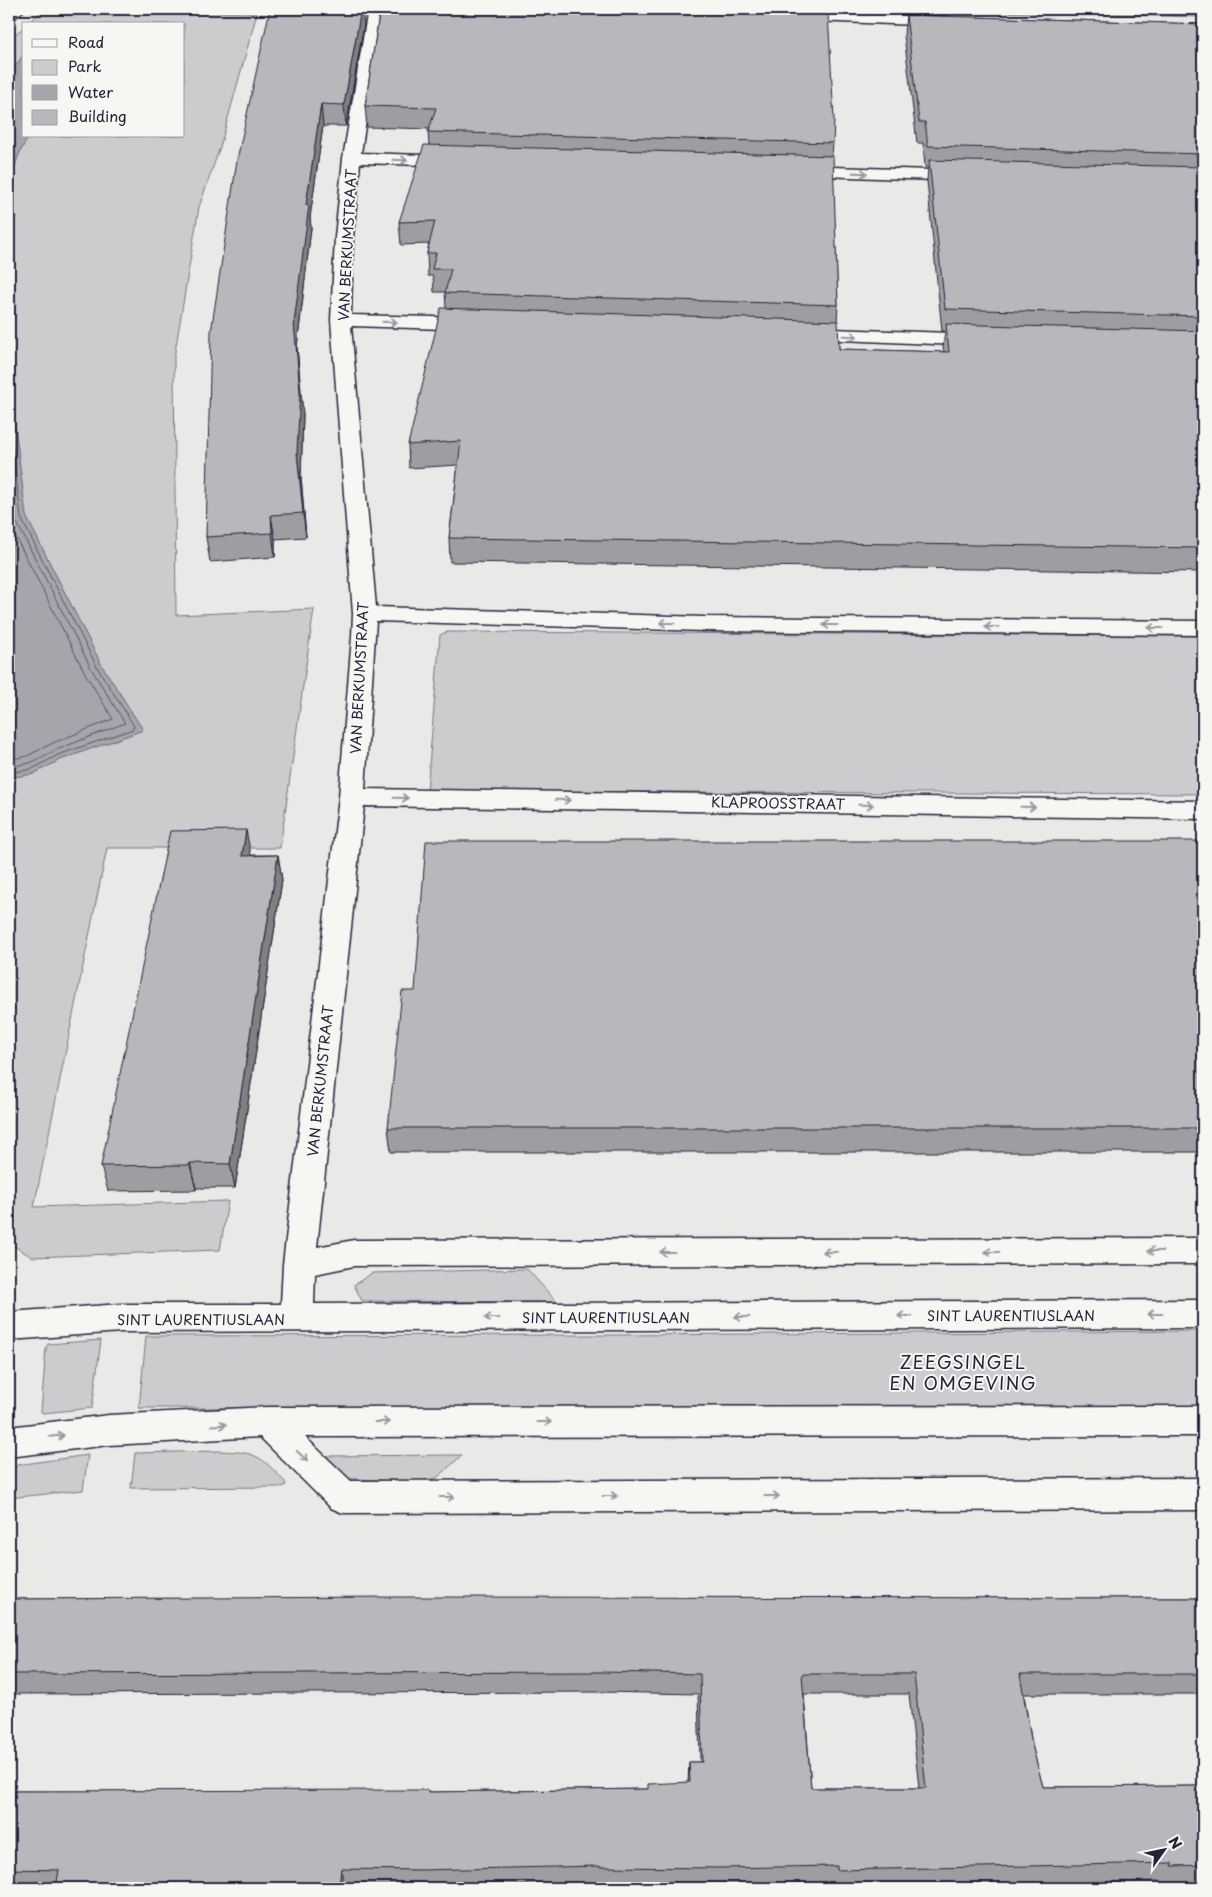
<svg xmlns="http://www.w3.org/2000/svg" width="1212" height="1897" font-family="'Playpen Sans',sans-serif">
<style>
.green{fill:#ccccce;stroke:#777784}
.water{fill:#a5a5ac;stroke:#71717f}
.lines{fill:none;stroke-linecap:round;stroke-linejoin:round}
.shore{stroke:#565668;stroke-width:1}
.minor-casing{stroke:#22223b;stroke-width:3}
.minor{fill:#f6f6f2;fill-rule:evenodd}
.wall{fill:#9e9ea2;stroke:#22223b;fill-rule:evenodd}
.shaded-wall{fill:#818184;stroke:#22223b}
.building{fill:#b8b8bc;stroke:#22223b;fill-rule:evenodd}
.oneway{stroke:#9797a0}
.labels{text-anchor:middle;dominant-baseline:central;stroke-width:4;stroke-linejoin:round;paint-order:stroke}
.street-label{font-size:14px;fill:#22223b;stroke:#f6f6f2}
.near-neighbourhood-label{font-size:18px;letter-spacing:1px;fill:#22223b;stroke:#f6f6f2}
</style>
<rect width="100%" height="100%" fill="#e9e9e7"/>
<filter id="ink" filterUnits="userSpaceOnUse"><feTurbulence type="fractalNoise" baseFrequency=".02" numOctaves="2"/><feDisplacementMap in="SourceGraphic" scale="10" xChannelSelector="R" yChannelSelector="G"/><feConvolveMatrix kernelMatrix="1 2 1 2 8 2 1 2 1" color-interpolation-filters="sRGB"/></filter>
<g filter="url(#ink)">
<!-- green -->
<g class="green">
<polygon points="56,9 257,13 220,147 199,207 174,358 176,615 314,609 280,848 107,848 34,1207 228,1201 220,1250 32,1257 9,1243 9,777 33,774 60,760 143,730 101,664 26,516 9,377 9,181 20,152 29,136 184,136 184,24 27,24 41,12"/>
<polygon points="864,9 1203,9 1203,17"/>
<polygon points="24,27 24,54 9,75 9,39"/>
<polygon points="447,632 1203,636 1203,794 427,791 440,635"/>
<polygon points="527,1269 557,1302 362,1301 354,1285 372,1273"/>
<polygon points="1203,1331 1203,1408 139,1408 146,1336 617,1335"/>
<polygon points="101,1340 92,1408 43,1413 41,1412 46,1348 48,1344"/>
<path d="M217 1451C256 1452 259 1454 285 1482L286 1485 282 1487 131 1488 135 1453Z"/>
<polygon points="88,1455 83,1490 9,1498 9,1476 17,1465"/>
<polygon points="462,1455 437,1478 414,1482 339,1478 316,1456"/>
</g>
<!-- water -->
<g class="water">
<polygon points="24,54 24,136 29,136 20,152 9,181 9,75"/>
<polygon points="9,377 26,516 101,664 143,730 60,760 33,774 10,778 9,777"/>
</g>
<g class="lines">
<!-- shore -->
<g class="shore">
<polyline points="9,418 21,518 97,667 134,726 133,729 58,755 32,769 9,773"/>
<polyline points="9,469 16,521 92,670 125,723 56,750 30,763 9,767"/>
<polyline points="9,524 85,673 113,719 53,743 27,756 9,760"/>
</g>
<defs>
<g id="minor">
<polygon points="9,9 25,9 14,19 9,21"/>
<polygon points="368,9 383,9 361,153 455,156 461,157 464,161 461,165 455,166 360,163 353,237 351,315 475,318 482,320 485,324 482,328 475,330 351,326 376,607 704,617 1203,621 1203,635 704,631 376,621 365,789 1203,801 1203,819 364,806 317,1247 354,1240 1203,1238 1203,1264 354,1266 315,1274 314,1304 1203,1300 1203,1328 121,1332 9,1340 9,1312 121,1304 281,1304 283,1264 339,797 352,636 353,614 331,320 335,237 343,158"/>
<polygon points="792,12 944,16 949,18 952,21 949,24 944,26 787,20 784,17 787,14"/>
<polygon points="798,166 965,171 971,172 974,176 971,180 965,181 792,175 789,171 792,167"/>
<polygon points="800,328 982,334 989,336 992,340 989,344 982,346 793,338 790,334 793,330"/>
<polygon points="1203,1406 1203,1436 305,1437 351,1481 1203,1478 1203,1510 343,1513 331,1508 260,1437 109,1445 9,1457 9,1427 109,1415 267,1407"/>
</g>
</defs>
<!-- minor casing -->
<use href="#minor" class="minor-casing"/>
<!-- minor -->
<use href="#minor" class="minor"/>
</g>
<!-- wall -->
<g class="wall">
<polygon points="270,9 364,24 346,126 323,126 310,217 311,228 297,347 303,415 301,477 306,537 275,539 275,557 210,562 206,537"/>
<polygon points="380,9 833,143 832,156 838,305 837,321 839,349 944,352 943,347 945,331 942,331 927,181 928,167 925,167 923,143 917,143 904,35 906,15 1203,24 1203,572 450,562 449,538 458,465 409,468 408,445 446,308 445,292 434,292 433,276 428,276 427,253 429,244 401,245 399,222 429,145 428,132 429,129 367,127 365,106"/>
<polygon points="1203,841 1203,1152 391,1152 388,1128 415,991"/>
<polygon points="250,855 278,855 282,880 235,1188 196,1188 196,1190 108,1191 101,1166"/>
<path d="M1203 1598V1694H1024L1032 1745 1043 1787 1203 1786V1883L1163 1884 1162 1881 833 1888V1884L718 1886 600 1885V1884L423 1888 345 1887V1888H56L9 1887V1791L428 1792 648 1789 688 1782 689 1762H700L698 1694 602 1692 9 1694V1599ZM804 1694H909L919 1788H811Z"/>
</g>
<!-- shaded-wall -->
<g class="shaded-wall">
<polygon points="361,9 362,9 364,24 346,126 344,105"/>
<polygon points="321,104 323,126 310,217 311,228 297,347 303,415 301,477 306,537 303,513 297,453 294,323 306,205"/>
<polygon points="271,515 275,539 275,557 272,533"/>
<polygon points="246,830 251,855 246,881 242,856"/>
<polygon points="278,855 282,880 235,1188 230,1164"/>
<polygon points="190,1163 196,1188 196,1190 190,1165"/>
<polygon points="341,1869 345,1887 345,1888 339,1888"/>
</g>
<!-- building -->
<g class="building">
<polygon points="270,9 361,9 344,105 321,104 306,205 309,205 294,323 300,391 297,453 303,513 271,515 272,533 206,537 211,332 237,160"/>
<polygon points="380,9 636,9 828,13 834,120 833,143 428,132 436,108 365,106"/>
<polygon points="906,15 1203,24 1203,154 928,146 925,122 919,122"/>
<polygon points="424,145 833,156 838,305 445,293 451,269 432,269 436,253 427,253 435,221 399,222"/>
<polygon points="929,160 1203,167 1203,316 945,309"/>
<polygon points="441,308 838,321 839,349 949,352 946,324 1203,331 1203,548 449,538 461,441 408,445"/>
<polygon points="246,830 242,856 278,855 230,1164 190,1163 190,1165 101,1166 170,831"/>
<polygon points="426,841 1203,841 1203,1128 388,1128 402,991 415,991"/>
<path d="M400 1597 1203 1598V1674H1020L1032 1745 1043 1787 1203 1786V1865L1172 1866V1863L837 1870V1866L720 1868 599 1867V1866L420 1870 341 1869 339 1888H56L59 1870 9 1869V1791L428 1790V1792L648 1789V1784L690 1782 689 1762H702L700 1674 602 1672 9 1674V1599ZM802 1674H914L926 1788H811Z"/>
</g>
<!-- one-way arrows -->
<defs><path id="oneway-shaft" d="M-6 0H5M1.5-3L5.5 0L1.5 3" fill="none" stroke-width="1.6" stroke-linecap="round" stroke-linejoin="round" transform="scale(1.25)"/></defs>
<g class="oneway">
<use href="#oneway-shaft" transform="translate(400 160) rotate(2)"/>
<use href="#oneway-shaft" transform="translate(860 173) rotate(2)"/>
<use href="#oneway-shaft" transform="translate(390 322) rotate(2)"/>
<use href="#oneway-shaft" transform="translate(850 336) rotate(2)"/>
<use href="#oneway-shaft" transform="translate(667 623) rotate(-178)"/>
<use href="#oneway-shaft" transform="translate(830 625) rotate(-180)"/>
<use href="#oneway-shaft" transform="translate(992 627) rotate(-180)"/>
<use href="#oneway-shaft" transform="translate(1155 628) rotate(-180)"/>
<use href="#oneway-shaft" transform="translate(401 798) rotate(1)"/>
<use href="#oneway-shaft" transform="translate(563 800) rotate(1)"/>
<use href="#oneway-shaft" transform="translate(866 805) rotate(1)"/>
<use href="#oneway-shaft" transform="translate(1028 807) rotate(1)"/>
<use href="#oneway-shaft" transform="translate(1155 1251) rotate(180)"/>
<use href="#oneway-shaft" transform="translate(667 1252) rotate(180)"/>
<use href="#oneway-shaft" transform="translate(830 1252) rotate(180)"/>
<use href="#oneway-shaft" transform="translate(992 1252) rotate(180)"/>
<use href="#oneway-shaft" transform="translate(1155 1314) rotate(180)"/>
<use href="#oneway-shaft" transform="translate(905 1316) rotate(180)"/>
<use href="#oneway-shaft" transform="translate(742 1317) rotate(180)"/>
<use href="#oneway-shaft" transform="translate(492 1318) rotate(180)"/>
<use href="#oneway-shaft" transform="translate(382 1422)"/>
<use href="#oneway-shaft" transform="translate(544 1422)"/>
<use href="#oneway-shaft" transform="translate(219 1425) rotate(-3)"/>
<use href="#oneway-shaft" transform="translate(57 1436) rotate(-6)"/>
<use href="#oneway-shaft" transform="translate(302 1456) rotate(44)"/>
<use href="#oneway-shaft" transform="translate(610 1496)"/>
<use href="#oneway-shaft" transform="translate(772 1496)"/>
<use href="#oneway-shaft" transform="translate(447 1497)"/>
</g>
</g>
<g class="labels">
<!-- street labels -->
<g class="street-label">
<text transform="translate(347 245) rotate(-87)">VAN BERKUMSTRAAT</text>
<text transform="translate(359 678) rotate(-87)">VAN BERKUMSTRAAT</text>
<text transform="translate(778 803) rotate(1)">KLAPROOSSTRAAT</text>
<text transform="translate(320 1081) rotate(-84)">VAN BERKUMSTRAAT</text>
<text x="1011" y="1315">SINT LAURENTIUSLAAN</text>
<text x="606" y="1317">SINT LAURENTIUSLAAN</text>
<text x="201" y="1319">SINT LAURENTIUSLAAN</text>
</g>
<!-- near-neighbourhood labels -->
<g class="near-neighbourhood-label">
<text x="963" y="1361">ZEEGSINGEL<tspan x="963" dy="21">EN OMGEVING</tspan></text>
</g>
</g>
<!-- margin -->
<rect width="1212" height="1897" fill="none" stroke="#f6f6f2" stroke-width="30"/>
<rect x="15" y="15" width="1182" height="1867" fill="none" stroke="#22223b" stroke-width="2" filter="url(#ink)"/>
<!-- legend -->
<rect x="22" y="22" width="162" height="115" fill="#f6f6f2" stroke="#a1a1a9"/>
<rect x="32" y="39" width="25" height="8" fill="#f6f6f2" stroke="#a1a1a9"/>
<text x="68" y="48" font-size="15" fill="#22223b">Road</text>
<rect x="32" y="60" width="25" height="15" fill="#ccccce" stroke="#a1a1a9"/>
<text x="68" y="72" font-size="15" fill="#22223b">Park</text>
<rect x="32" y="85" width="25" height="15" fill="#a5a5ac" stroke="#a1a1a9"/>
<text x="68" y="98" font-size="15" fill="#22223b">Water</text>
<rect x="32" y="110" width="25" height="15" fill="#b8b8bc" stroke="#a1a1a9"/>
<text x="68" y="122" font-size="15" fill="#22223b">Building</text>
<!-- north arrow -->
<g transform="translate(1164 1850) rotate(57)" stroke="#f6f6f2" stroke-width="4" paint-order="stroke">
<path d="M0-4L9 19L0 12L-9 19Z" fill="#22223b"/>
<text y="-8" font-size="14" font-weight="bold" text-anchor="middle" fill="#22223b">N</text>
</g>
</svg>
